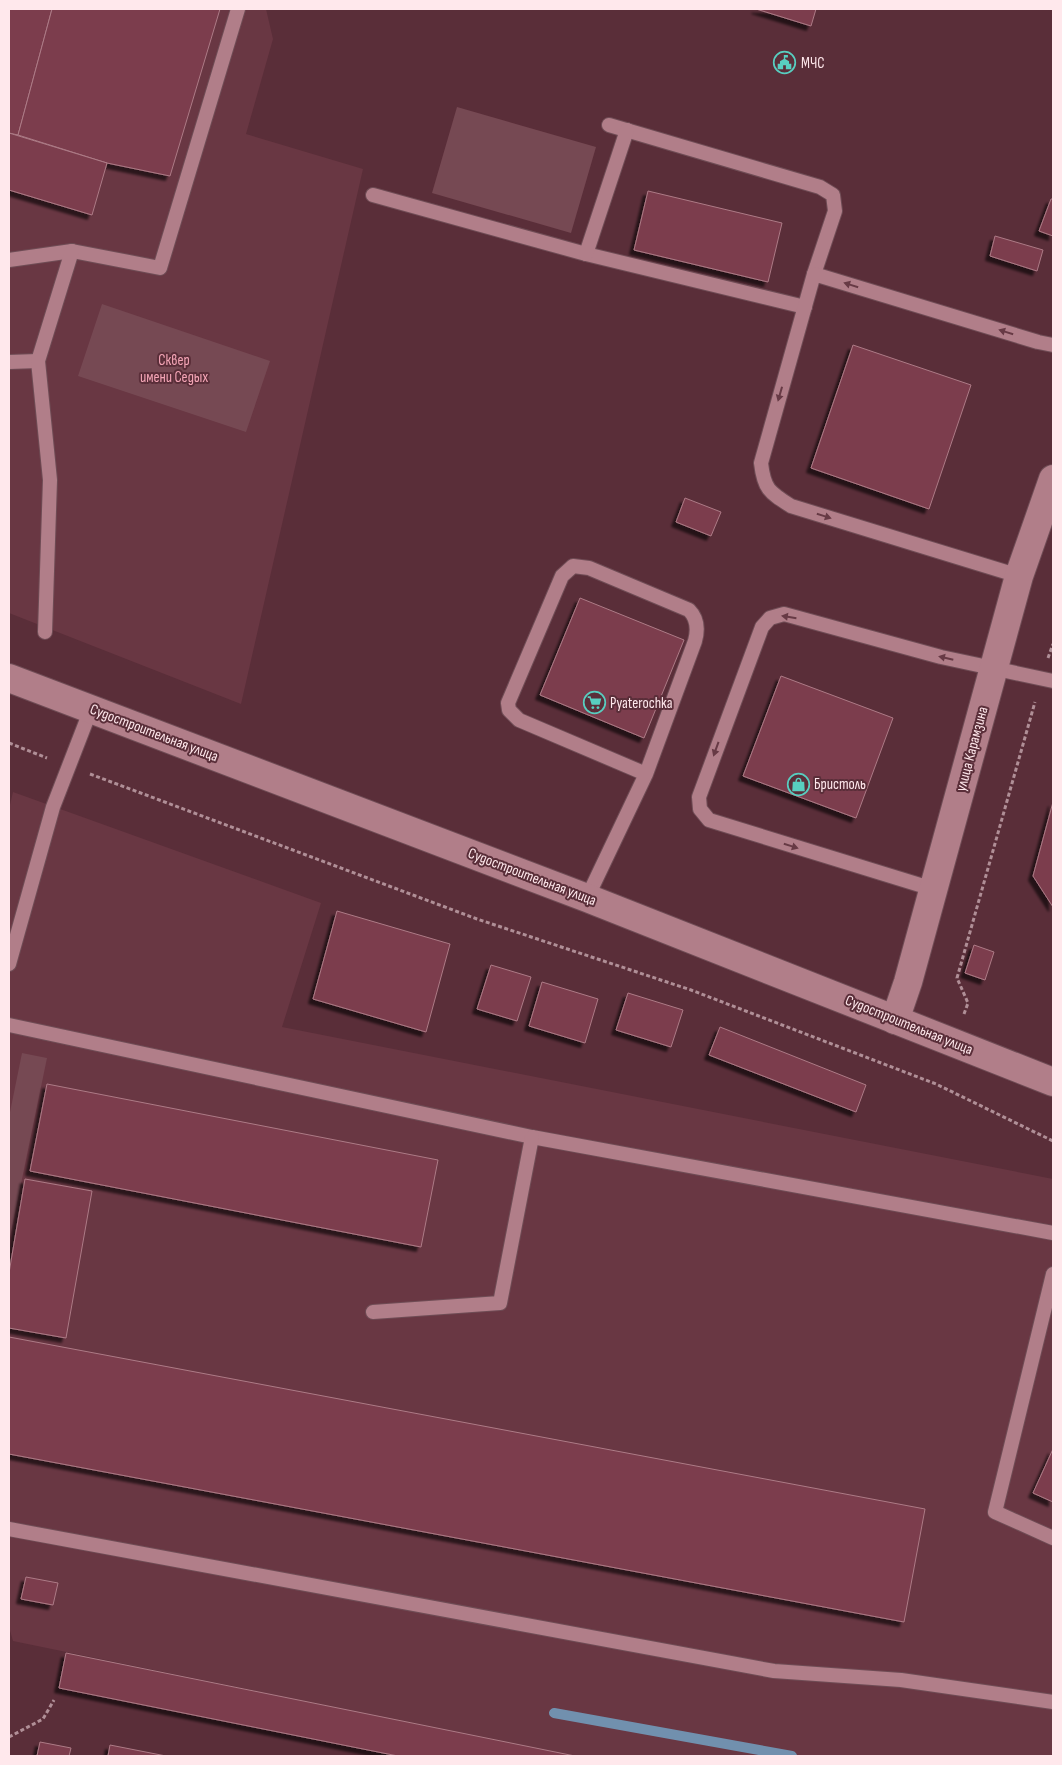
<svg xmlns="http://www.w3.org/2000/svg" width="1062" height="1765" font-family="'Sofia Sans Condensed',sans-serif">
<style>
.built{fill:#693743}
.green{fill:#764953}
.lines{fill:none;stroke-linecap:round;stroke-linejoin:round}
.stream{stroke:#7190ae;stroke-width:10}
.building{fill:#7b3c4d;stroke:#ad7b86;filter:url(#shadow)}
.lane-casing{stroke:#6f4c55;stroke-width:16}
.street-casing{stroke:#6f4c55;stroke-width:30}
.path{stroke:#b08f97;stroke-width:3;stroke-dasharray:4 2.5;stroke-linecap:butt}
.lane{stroke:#b17e89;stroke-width:14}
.street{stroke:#b17e89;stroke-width:28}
.oneway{fill:#673a45}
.labels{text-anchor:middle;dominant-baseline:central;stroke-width:4;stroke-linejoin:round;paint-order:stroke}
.poi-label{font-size:15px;fill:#ffe8ec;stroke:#5a2e39;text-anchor:start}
.park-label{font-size:15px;fill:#f5a6b7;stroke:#5a2e39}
.street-label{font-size:15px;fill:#ffe8ec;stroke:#5a2e39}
</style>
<defs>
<filter id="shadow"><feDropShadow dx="-4.5" dy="4.5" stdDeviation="1" flood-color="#0009"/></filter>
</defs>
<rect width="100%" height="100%" fill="#5a2e39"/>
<!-- built -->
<g class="built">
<polygon points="9,9 266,9 273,39 246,134 363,169 241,704 9,613"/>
<polygon points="13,792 321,903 282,1027 1053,1179 1053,1756 571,1756 13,1641 9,1627 9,809"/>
</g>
<!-- green -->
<g class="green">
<polygon points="457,107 596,147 571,233 432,193"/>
<polygon points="102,304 270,361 246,432 78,376"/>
<polygon points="22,1053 47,1058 9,1242 9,1117"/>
</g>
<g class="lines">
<!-- stream -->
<polyline class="stream" points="554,1713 792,1756"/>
</g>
<!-- building -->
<g class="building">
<polygon points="9,9 52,9 18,135 9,133"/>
<polygon points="52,9 220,9 170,176 107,163 18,135"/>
<polygon points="756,9 816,9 811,26"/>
<polygon points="9,133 107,163 92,215 9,190"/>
<polygon points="648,191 782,223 768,282 634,250"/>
<polygon points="1051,199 1053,199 1053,236 1039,231"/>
<polygon points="995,236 1043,250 1037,271 990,256"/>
<polygon points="853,345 971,385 929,509 811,468"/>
<polygon points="685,498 721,512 711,536 676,522"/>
<polygon points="580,598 684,640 644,738 540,695"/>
<polygon points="781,676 893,718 856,818 743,776"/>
<polygon points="1053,802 1053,907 1033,876"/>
<polygon points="337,911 450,944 426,1032 313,999"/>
<polygon points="974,945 994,952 985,980 965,973"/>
<polygon points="491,965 531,977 517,1021 477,1009"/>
<polygon points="542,982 598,999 585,1043 529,1026"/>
<polygon points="628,993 683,1010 671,1047 616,1030"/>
<polygon points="720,1027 866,1085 856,1112 709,1055"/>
<polygon points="47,1084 438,1160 421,1247 30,1171"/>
<polygon points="25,1179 92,1191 66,1338 9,1328 9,1273"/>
<polygon points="9,1337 925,1509 904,1622 9,1454"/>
<polygon points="1053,1449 1053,1502 1033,1493"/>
<polygon points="26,1577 58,1583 53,1605 21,1599"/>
<polygon points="66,1653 575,1756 398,1756 59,1688"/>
<polygon points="40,1742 71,1748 69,1756 37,1756"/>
<polygon points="110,1745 166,1756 108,1756"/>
</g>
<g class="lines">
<defs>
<g id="lane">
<polyline points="609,125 820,187 833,195 835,211 814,274"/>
<polyline points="373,195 586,254 805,307"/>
<polyline points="586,254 627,130"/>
<polyline points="9,260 72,251 160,268 238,9"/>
<polyline points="9,362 38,361"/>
<path d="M1019 576 791 506C769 492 764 489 761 463L814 274 1038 342 1053 345"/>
<polyline points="45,632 50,480 38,361 72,251"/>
<polyline points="933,889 709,820 700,809 699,797 762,627 770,618 784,614 941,657 1053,681"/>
<path d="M587 898 646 774 695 641C698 630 698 619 689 610L589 568 573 566 562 576 508 703 509 710 519 720 646 774"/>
<polyline points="9,964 53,807 91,709"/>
<polyline points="9,1025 532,1137 1053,1233"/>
<polyline points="1053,1274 995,1512 1053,1538"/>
<polyline points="373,1312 500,1303 532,1137"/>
<polyline points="9,1529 774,1671 901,1680 1053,1702"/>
</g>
<g id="street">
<polyline points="9,678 587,898 1053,1082"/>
<polyline points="895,1020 908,982 1019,576 1053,479"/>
</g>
</defs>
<!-- lane casing -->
<use href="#lane" class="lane-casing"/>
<!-- street casing -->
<use href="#street" class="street-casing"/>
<!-- path -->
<g class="path">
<polyline points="1048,658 1053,644"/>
<polyline points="9,743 47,758"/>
<polyline points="90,774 477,919 691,990 936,1084 1053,1141"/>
<polyline points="964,1014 968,1003 957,978 1035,702"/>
<polyline points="9,1737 43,1719 54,1700"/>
</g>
<!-- lane -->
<use href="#lane" class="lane"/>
<!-- street -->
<use href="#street" class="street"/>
</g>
<!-- one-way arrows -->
<defs><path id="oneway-solid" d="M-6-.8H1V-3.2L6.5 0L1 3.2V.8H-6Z" transform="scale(1.25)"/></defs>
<g class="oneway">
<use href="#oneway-solid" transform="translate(851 285) rotate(-163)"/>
<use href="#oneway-solid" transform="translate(1006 332) rotate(-163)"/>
<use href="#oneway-solid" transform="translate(780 394) rotate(106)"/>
<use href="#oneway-solid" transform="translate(824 516) rotate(17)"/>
<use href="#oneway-solid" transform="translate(789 617) rotate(-171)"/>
<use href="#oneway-solid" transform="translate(946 658) rotate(-167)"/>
<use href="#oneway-solid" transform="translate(716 749) rotate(110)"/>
<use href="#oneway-solid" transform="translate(791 846) rotate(17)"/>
</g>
<!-- icons -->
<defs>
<symbol id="civic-ring" viewBox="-11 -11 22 22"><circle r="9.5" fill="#5a2e39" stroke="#58cec0" stroke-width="1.5"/><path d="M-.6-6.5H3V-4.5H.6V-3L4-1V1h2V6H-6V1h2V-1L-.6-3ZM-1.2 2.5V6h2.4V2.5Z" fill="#58cec0"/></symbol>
<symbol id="supermarket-ring" viewBox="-11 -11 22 22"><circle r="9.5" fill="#5a2e39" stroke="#58cec0" stroke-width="1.5"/><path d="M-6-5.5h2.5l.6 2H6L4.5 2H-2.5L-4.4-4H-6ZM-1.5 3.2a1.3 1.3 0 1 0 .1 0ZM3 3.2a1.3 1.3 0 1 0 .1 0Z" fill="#58cec0"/></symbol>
<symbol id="shop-ring" viewBox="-11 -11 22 22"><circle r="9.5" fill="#5a2e39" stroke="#58cec0" stroke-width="1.5"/><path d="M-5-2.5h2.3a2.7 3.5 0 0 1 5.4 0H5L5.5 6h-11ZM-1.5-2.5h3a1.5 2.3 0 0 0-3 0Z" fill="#58cec0"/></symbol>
</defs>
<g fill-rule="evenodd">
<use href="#civic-ring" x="772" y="50" width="25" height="25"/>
<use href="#supermarket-ring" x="582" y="690" width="25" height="25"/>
<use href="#shop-ring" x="786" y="772" width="25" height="25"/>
</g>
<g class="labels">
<!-- poi labels -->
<g class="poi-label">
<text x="801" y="63">МЧС</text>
<text x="610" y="703">Pyaterochka</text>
<text x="814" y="784">Бристоль</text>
</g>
<!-- park labels -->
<g class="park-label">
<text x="174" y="360">Сквер<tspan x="174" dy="17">имени Седых</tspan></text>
</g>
<!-- street labels -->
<g class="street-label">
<text transform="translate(154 733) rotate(21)">Судостроительная улица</text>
<text transform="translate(972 749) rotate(-75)">улица Карамзина</text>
<text transform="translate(532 877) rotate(21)">Судостроительная улица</text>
<text transform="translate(909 1025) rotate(22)">Судостроительная улица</text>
</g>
</g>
<!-- border -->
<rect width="1062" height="1765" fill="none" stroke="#ffe8ec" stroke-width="20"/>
</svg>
